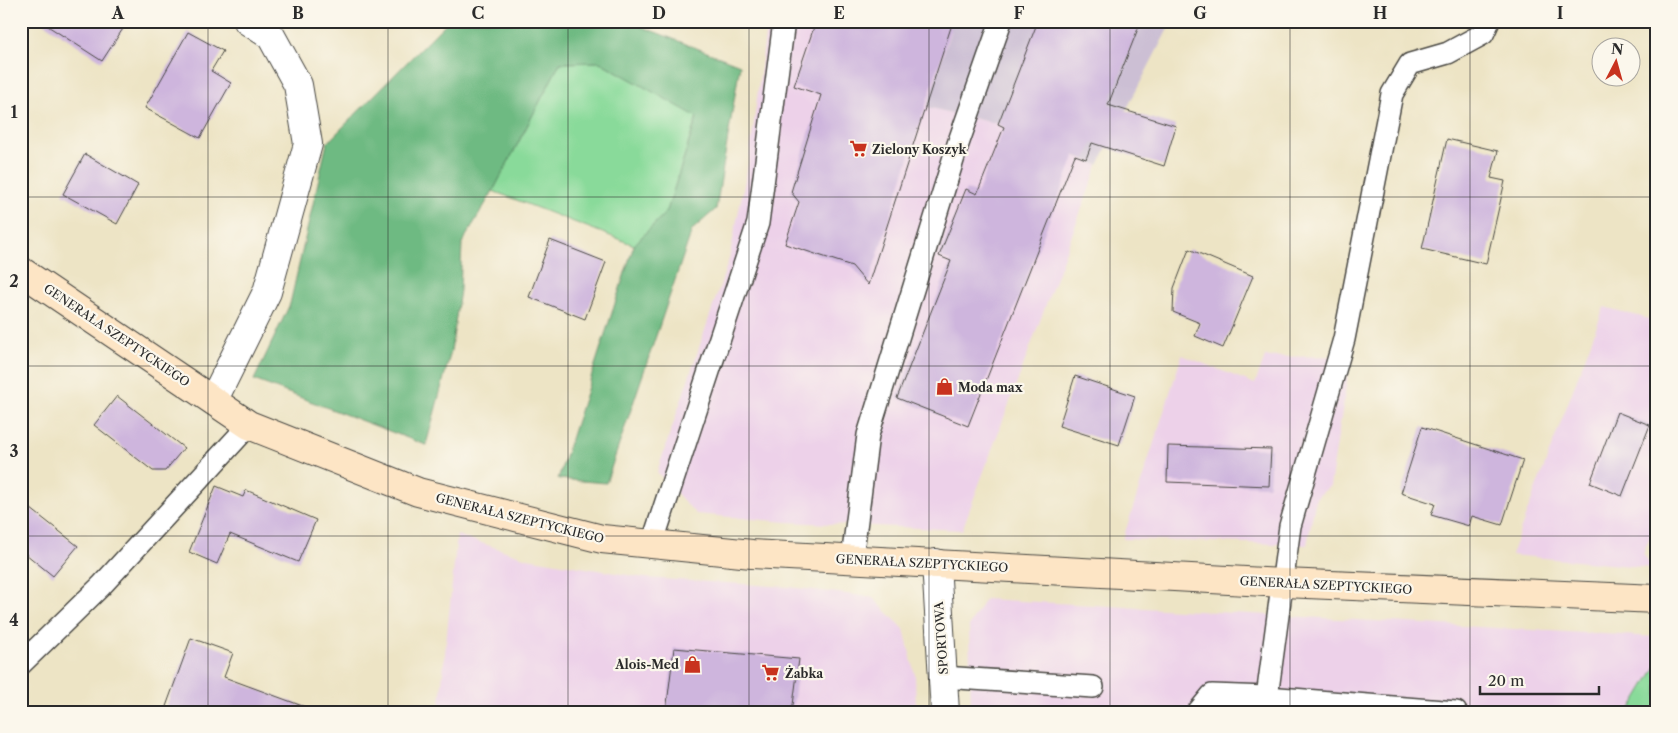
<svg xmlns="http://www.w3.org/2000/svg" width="1678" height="733" font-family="'Libre Caslon Text',serif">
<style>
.built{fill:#edd1e9}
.industrial{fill:#ccbfd4}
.green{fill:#89da9a;stroke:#5a8262}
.forest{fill:#6eba82;stroke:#4c7256}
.building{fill:#ceb5dd}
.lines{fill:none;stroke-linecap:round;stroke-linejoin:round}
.lane-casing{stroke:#484742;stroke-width:24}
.street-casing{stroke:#484742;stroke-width:30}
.secondary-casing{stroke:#484742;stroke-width:30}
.lane{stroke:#fff;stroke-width:21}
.street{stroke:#fff;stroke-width:28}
.secondary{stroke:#fde5c5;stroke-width:28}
.grid{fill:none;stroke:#2b2b2b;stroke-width:1;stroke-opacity:0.55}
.labels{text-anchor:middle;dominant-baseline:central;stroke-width:4.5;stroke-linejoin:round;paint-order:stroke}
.poi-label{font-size:12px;font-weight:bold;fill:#2b2b2b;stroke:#fbf7ec;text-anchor:start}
.street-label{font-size:12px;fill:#2b2b2b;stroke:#fbf7ec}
.neatline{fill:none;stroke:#2b2b2b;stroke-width:2}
.grid-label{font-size:16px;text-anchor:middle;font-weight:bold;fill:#2b2b2b}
</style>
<rect width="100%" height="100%" fill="#fbf7ec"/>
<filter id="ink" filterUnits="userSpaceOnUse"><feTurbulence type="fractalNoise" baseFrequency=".02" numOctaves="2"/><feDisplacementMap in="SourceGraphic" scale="10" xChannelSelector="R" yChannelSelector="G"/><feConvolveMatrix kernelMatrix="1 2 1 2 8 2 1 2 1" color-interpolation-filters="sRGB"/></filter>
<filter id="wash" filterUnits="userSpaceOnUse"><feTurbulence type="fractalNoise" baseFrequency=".0096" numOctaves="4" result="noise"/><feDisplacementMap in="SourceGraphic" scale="20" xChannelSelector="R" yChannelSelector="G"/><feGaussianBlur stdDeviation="1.12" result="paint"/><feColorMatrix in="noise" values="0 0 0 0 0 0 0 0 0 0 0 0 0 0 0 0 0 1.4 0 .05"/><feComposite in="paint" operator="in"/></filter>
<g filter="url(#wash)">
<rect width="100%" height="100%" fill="#ede4c5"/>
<!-- built -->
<g class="built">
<polygon points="767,21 918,21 951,29 927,107 998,124 1098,165 962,530 787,522 696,514 657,472 729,259 749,160"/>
<polygon points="1604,307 1657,321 1657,521 1643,553 1652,568 1511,555"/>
<polygon points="1182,355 1255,384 1265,357 1351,356 1330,486 1316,498 1307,545 1123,539"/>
<polygon points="457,535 527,558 645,578 789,587 872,597 904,629 915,675 916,712 439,712"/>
<polygon points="985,599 1657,637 1657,665 1629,712 971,712 969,626"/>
</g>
<!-- industrial -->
<polygon class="industrial" points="918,21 1172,21 1098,165 998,124 927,107 951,29"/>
<!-- green -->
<g class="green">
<polygon points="600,62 697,116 667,211 634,245 493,191 560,63"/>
<polygon points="1657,665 1657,712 1629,712"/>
</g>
<!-- forest -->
<polygon class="forest" points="448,21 627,21 740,65 716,209 692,230 606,483 558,479 634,245 667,211 697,117 600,62 560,63 493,191 462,243 460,290 451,351 426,445 254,380 290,304 327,143"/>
<g id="blocks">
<!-- building -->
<g class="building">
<polygon points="40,21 128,21 102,61"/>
<polygon points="816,21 953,21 868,285 852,266 785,244 799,202 791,192 821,95 794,86"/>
<polygon points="1038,21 1141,21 1108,105 1176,126 1164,166 1092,143 1086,159 1075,155 968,426 897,398 951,261 939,256 966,189 977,194 1004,127 998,124"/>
<polygon points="188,32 223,51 211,71 231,83 200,138 145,108"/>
<polygon points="1447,139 1498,151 1491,178 1505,181 1486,264 1422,249"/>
<polygon points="85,154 138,185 117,224 63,194"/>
<polygon points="550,240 606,262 585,319 529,297"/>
<polygon points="1189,249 1253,276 1223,348 1195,336 1200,323 1173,312 1174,288"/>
<polygon points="1075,376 1135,396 1119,445 1059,426"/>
<polygon points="117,396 184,448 165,471 153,471 94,425"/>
<polygon points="1617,412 1650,425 1622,496 1590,483"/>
<polygon points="1422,427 1523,460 1502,525 1472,516 1469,526 1431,515 1435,504 1401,493"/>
<polygon points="1168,446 1271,449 1269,486 1167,482"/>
<polygon points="216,486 243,497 246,490 316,520 298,562 230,534 217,564 189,552"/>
<polygon points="21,501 78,546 53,576 21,550"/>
<polygon points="191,638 233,653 224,677 308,708 307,712 164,712"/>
<polygon points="674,648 799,659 793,705 784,712 666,712"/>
</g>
</g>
</g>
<g filter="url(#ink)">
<use href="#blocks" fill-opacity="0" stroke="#484742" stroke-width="1"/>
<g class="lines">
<defs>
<g id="lane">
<polyline points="652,544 758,223 784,21"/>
<polyline points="852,559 868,435 958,144 1001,21"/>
<polyline points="21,664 101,586 249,425"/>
<polyline points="943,677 1093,687"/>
<polyline points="1198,712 1212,695 1267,697 1456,712"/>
<polyline points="1257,712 1267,697 1290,526 1344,339 1392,94 1410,64 1448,53 1483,34 1489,21"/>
</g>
<g id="street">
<polyline points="214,399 267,292 308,144 298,85 271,36 248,21"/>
<polyline points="936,563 945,712"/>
</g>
<polyline id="secondary" points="21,271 249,425 418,492 602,539 752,554 1284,583 1657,599"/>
</defs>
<!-- lane casing -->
<use href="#lane" class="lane-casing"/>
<!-- street casing -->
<use href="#street" class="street-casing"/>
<!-- secondary casing -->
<use href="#secondary" class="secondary-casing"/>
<!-- lane -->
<use href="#lane" class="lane"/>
<!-- street -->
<use href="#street" class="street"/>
<!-- secondary -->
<use href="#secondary" class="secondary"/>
</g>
</g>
<!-- grid -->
<path class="grid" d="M208 21V712M388 21V712M568 21V712M749 21V712M929 21V712M1110 21V712M1290 21V712M1470 21V712M21 197H1657M21 366H1657M21 536H1657"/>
<!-- icons -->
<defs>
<symbol id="supermarket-bare" viewBox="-9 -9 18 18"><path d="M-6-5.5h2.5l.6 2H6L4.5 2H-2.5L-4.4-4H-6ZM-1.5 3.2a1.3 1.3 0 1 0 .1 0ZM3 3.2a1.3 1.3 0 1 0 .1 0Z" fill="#c8321e" stroke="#fbf7ec" stroke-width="2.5" paint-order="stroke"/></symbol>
<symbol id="shop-bare" viewBox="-9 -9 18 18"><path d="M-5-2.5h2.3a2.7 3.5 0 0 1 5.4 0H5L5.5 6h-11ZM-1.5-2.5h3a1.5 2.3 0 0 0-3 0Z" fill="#c8321e" stroke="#fbf7ec" stroke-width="2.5" paint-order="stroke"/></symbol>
</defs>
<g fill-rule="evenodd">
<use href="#supermarket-bare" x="846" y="136" width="25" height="25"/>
<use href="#shop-bare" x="932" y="374" width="25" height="25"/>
<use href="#shop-bare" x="680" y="652" width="25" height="25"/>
<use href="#supermarket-bare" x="758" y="660" width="25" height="25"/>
</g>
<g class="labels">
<!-- poi labels -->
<g class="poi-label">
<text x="872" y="149">Zielony Koszyk</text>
<text x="958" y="387">Moda max</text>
<text x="679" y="664" text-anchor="end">Alois-Med</text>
<text x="785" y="673">Żabka</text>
</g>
<!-- street labels -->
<g class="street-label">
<text transform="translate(117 335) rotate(34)">GENERAŁA SZEPTYCKIEGO</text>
<text transform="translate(520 518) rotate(14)">GENERAŁA SZEPTYCKIEGO</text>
<text transform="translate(922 563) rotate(3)">GENERAŁA SZEPTYCKIEGO</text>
<text transform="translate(1326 585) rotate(3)">GENERAŁA SZEPTYCKIEGO</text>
<text transform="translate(941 638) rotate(-94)">SPORTOWA</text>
</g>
</g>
<!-- margin -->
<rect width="1678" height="733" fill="none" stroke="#fbf7ec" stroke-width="55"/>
<!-- north arrow -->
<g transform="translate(1616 62) rotate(6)"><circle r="24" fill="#fbf7ec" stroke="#a8a59f"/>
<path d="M0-4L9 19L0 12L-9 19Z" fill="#c8321e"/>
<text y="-8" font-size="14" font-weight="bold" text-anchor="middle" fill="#2b2b2b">N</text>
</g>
<!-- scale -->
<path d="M1480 686v8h119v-8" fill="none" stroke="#2b2b2b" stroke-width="2.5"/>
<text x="1488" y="686" font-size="15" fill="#2b2b2b" stroke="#fbf7ec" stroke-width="4" paint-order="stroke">20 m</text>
<rect x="28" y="28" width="1622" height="678" class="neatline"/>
<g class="grid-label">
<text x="118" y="19">A</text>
<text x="298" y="19">B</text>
<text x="478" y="19">C</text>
<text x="659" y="19">D</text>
<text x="839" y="19">E</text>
<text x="1019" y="19">F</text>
<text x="1200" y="19">G</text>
<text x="1380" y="19">H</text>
<text x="1560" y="19">I</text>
<text x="14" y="118">1</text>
<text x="14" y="287">2</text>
<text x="14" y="457">3</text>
<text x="14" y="626">4</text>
</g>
</svg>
